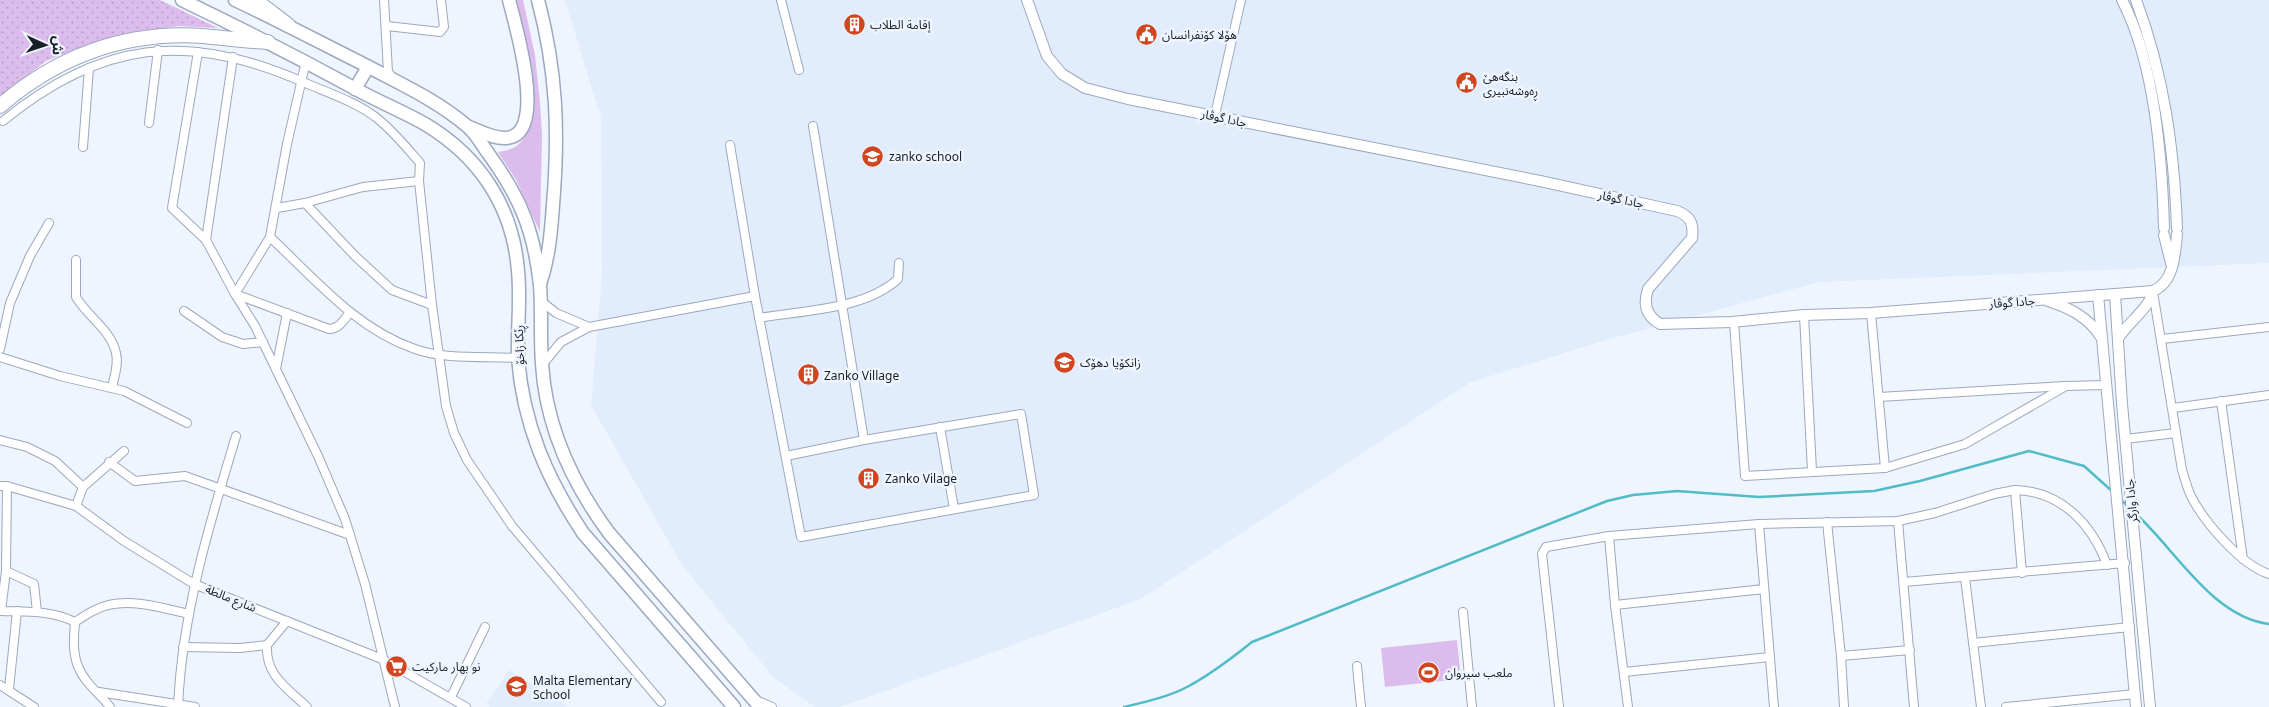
<svg xmlns="http://www.w3.org/2000/svg" width="2269" height="707" font-family="'Noto Sans','Noto Sans Arabic',sans-serif">
<style>
.built{fill:#e1ecfd}
.green{fill:#dcbcec}
.park{fill:url(#park-dots)}
.lines{fill:none;stroke-linecap:round;stroke-linejoin:round}
.stream{stroke:#50bcc8;stroke-width:2.5}
.minor-casing{stroke:#9ba8be;stroke-width:10}
.tertiary-casing{stroke:#9ba8be;stroke-width:12}
.primary-casing{stroke:#9ba8be;stroke-width:15}
.trunk-casing{stroke:#9ba8be;stroke-width:15}
.motorway-casing{stroke:#9ba8be;stroke-width:16}
.minor{stroke:#fff;stroke-width:8}
.tertiary{stroke:#fff;stroke-width:10}
.primary{stroke:#fff;stroke-width:12}
.trunk{stroke:#fff;stroke-width:12}
.motorway{stroke:#fff;stroke-width:14}
.labels{text-anchor:middle;dominant-baseline:central;stroke-width:5;stroke-linejoin:round;paint-order:stroke}
.poi-label{font-size:12px;fill:#191e27;stroke:#eff5fe;text-anchor:start}
.street-label{font-size:12px;fill:#191e27;stroke:#eff5fe}
</style>
<defs>
<pattern id="park-dots" width="8" height="8" patternUnits="userSpaceOnUse" patternTransform="scale(1.25)"><rect width="8" height="8" fill="#dcbcec"/><path d="M2 2h.1M6 6h.1" fill="none" stroke="#bca1ca" stroke-width="1.8" stroke-linecap="round"/></pattern>
</defs>
<rect width="100%" height="100%" fill="#eff5fe"/>
<!-- built -->
<g class="built">
<polygon points="565,0 2269,0 2269,263 1819,282 1599,342 1469,383 1141,599 840,707 815,707 773,677 682,565 591,405 602,273 601,118"/>
<polygon points="509,670 568,707 490,707 486,704"/>
</g>
<!-- green -->
<g class="green">
<path d="M514 0H523L535 55 540 103 542 136 540 232 516 180 498 152C521 150 530 135 530 114Z"/>
<polygon points="1457,640 1461,679 1385,687 1381,648"/>
</g>
<!-- park -->
<polygon class="park" points="0,0 160,0 218,28 179,26 149,30 92,43 46,61 0,96"/>
<g class="lines">
<!-- stream -->
<g class="stream">
<polyline points="2122,501 2127,505"/>
<path d="M2136 514C2175 549 2212 617 2269 624"/>
<path d="M1124 707C1145 702 1168 697 1187 687 1210 675 1232 658 1252 642L1607 501 1633 495 1677 491 1759 497 1874 491 1920 481 2029 451 2084 466 2113 492"/>
</g>
<defs>
<g id="minor">
<polyline points="384,0 388,72 393,78"/>
<polyline points="781,0 799,70"/>
<polyline points="387,26 440,32 444,27 441,0"/>
<polyline points="198,52 172,208 206,240 235,294 255,326 318,456 345,519 365,584 395,707"/>
<path d="M306 61 287 144 270 237 235 294 329 329C339 329 344 320 350 312"/>
<polyline points="1219,118 1215,115 1241,0"/>
<path d="M3 121C101 41 187 31 303 82 328 93 357 102 378 119 394 132 407 148 420 163L419 181 432 305 446 406 454 433 467 460 512 526 661 702"/>
<polyline points="149,123 158,50"/>
<polyline points="730,145 755,296"/>
<polyline points="83,147 89,68"/>
<polyline points="305,203 355,256 392,290 432,305"/>
<polyline points="277,208 305,203 363,187 419,181"/>
<path d="M270 237C314 278 356 329 415 349 445 360 487 356 518 358"/>
<polyline points="206,240 233,57"/>
<path d="M76 260V297C87 316 111 330 116 353 119 364 114 377 112 388"/>
<path d="M2153 292 2182 470C2185 479 2187 488 2191 496 2204 522 2241 565 2269 574"/>
<polyline points="541,301 556,313 589,327"/>
<polyline points="184,311 222,337 243,344 263,342"/>
<polyline points="1871,313 1885,468"/>
<polyline points="1804,315 1812,471"/>
<path d="M759 318C804 310 864 310 898 279L899 263"/>
<polyline points="1734,322 1745,476 1885,468 1965,444 2066,386 2107,385"/>
<polyline points="2162,339 2269,327"/>
<polyline points="0,349 10,303 30,256 49,223"/>
<polyline points="0,357 60,376 124,391 187,423"/>
<polyline points="543,364 561,342 589,327 755,296 801,537 1034,495 1021,414 864,440 813,126"/>
<polyline points="276,369 287,313"/>
<polyline points="1879,397 2064,386"/>
<polyline points="2221,401 2243,559"/>
<polyline points="2173,408 2269,395"/>
<polyline points="940,427 954,509"/>
<polyline points="2125,439 2176,433"/>
<polyline points="0,440 27,447 55,461 83,487"/>
<polyline points="786,456 864,440"/>
<polyline points="109,462 135,481 185,476 350,535"/>
<polyline points="0,486 7,486 76,506 124,541 194,584 382,659 466,707"/>
<polyline points="76,506 83,487 124,451"/>
<polyline points="1898,521 1914,707"/>
<polyline points="1827,522 1841,656 1844,707"/>
<polyline points="1759,524 1774,707"/>
<polyline points="6,571 34,584 37,612"/>
<path d="M2022 573 2015 490C2061 491 2092 524 2107 565"/>
<polyline points="1965,578 1981,707"/>
<polyline points="1904,582 2125,563"/>
<polyline points="1615,605 1764,589"/>
<path d="M0 611C26 612 51 610 75 622"/>
<polyline points="1,611 6,571 7,486"/>
<polyline points="1463,612 1472,707"/>
<polyline points="1973,643 2130,627"/>
<path d="M267 645C265 675 287 688 307 707"/>
<polyline points="183,647 240,648 267,645 287,621"/>
<polyline points="1841,656 1910,650"/>
<polyline points="1357,666 1361,707"/>
<polyline points="1624,672 1770,657"/>
<polyline points="0,685 34,707"/>
<polyline points="9,689 17,611"/>
<polyline points="99,692 195,707"/>
<polyline points="451,697 485,627"/>
<polyline points="758,701 772,707"/>
<path d="M110 707C103 697 93 690 86 680 72 663 73 643 75 622 84 616 94 609 105 606 132 598 163 608 189 614"/>
<path d="M178 707C182 614 209 525 236 436"/>
<polyline points="1559,707 1542,554 1546,547 1609,536"/>
<polyline points="1628,707 1615,605 1609,536 1759,524 1898,521 1935,513 1994,494 2015,490"/>
<polyline points="2006,707 2135,694"/>
</g>
<g id="tertiary">
<path d="M1027 0 1047 56 1062 74 1085 88 1128 99 1540 181 1677 211C1690 216 1694 223 1692 238L1648 289C1643 304 1646 316 1660 324L1732 322 1804 315 1871 313 2153 291C2174 282 2175 255 2177 234"/>
<path d="M2122 0C2155 63 2162 158 2164 228"/>
<path d="M2136 0C2164 75 2174 148 2177 228"/>
<polyline points="2164,235 2171,263"/>
<polyline points="2115,294 2122,404 2150,707"/>
<polyline points="2098,295 2136,707"/>
<path d="M2048 301C2070 308 2088 317 2101 337"/>
<path d="M2119 337C2128 323 2151 306 2153 291"/>
</g>
<g id="primary">
<path d="M538 0C557 72 559 132 553 205 551 233 549 258 540 284"/>
<path d="M469 127C480 131 494 139 506 138 549 136 515 24 509 0"/>
</g>
<g id="trunk">
<path d="M182 0C240 28 297 57 354 88 377 101 402 111 425 124 480 157 513 207 518 271 521 300 517 329 518 358 523 424 547 479 583 533L734 707"/>
<path d="M235 0C280 21 323 44 367 66 401 84 438 101 467 126 476 133 482 145 488 153 520 197 534 230 540 285 542 311 540 338 542 364 546 428 572 483 609 533L760 707"/>
<polyline points="355,89 368,67"/>
</g>
<g id="motorway">
<polyline points="255,0 288,25"/>
<path d="M0 106C58 56 126 31 203 36 225 38 246 41 268 42"/>
</g>
</defs>
<!-- minor casing -->
<use href="#minor" class="minor-casing"/>
<!-- tertiary casing -->
<use href="#tertiary" class="tertiary-casing"/>
<!-- primary casing -->
<use href="#primary" class="primary-casing"/>
<!-- trunk casing -->
<use href="#trunk" class="trunk-casing"/>
<!-- motorway casing -->
<use href="#motorway" class="motorway-casing"/>
<!-- minor -->
<use href="#minor" class="minor"/>
<!-- tertiary -->
<use href="#tertiary" class="tertiary"/>
<!-- primary -->
<use href="#primary" class="primary"/>
<!-- trunk -->
<use href="#trunk" class="trunk"/>
<!-- motorway -->
<use href="#motorway" class="motorway"/>
</g>
<!-- icons -->
<defs>
<symbol id="building-disc" viewBox="-11 -11 22 22"><circle r="9.5" fill="#d04621" stroke="#eff5fe"/><path d="M-4-6H4V6H1V3H-1V6H-4ZM-2.5-4.3h1.7v1.8h-1.7ZM.8-4.3h1.7v1.8H.8ZM-2.5-1h1.7V.8h-1.7ZM.8-1h1.7V.8H.8Z" fill="#fff"/></symbol>
<symbol id="civic-disc" viewBox="-11 -11 22 22"><circle r="9.5" fill="#d04621" stroke="#eff5fe"/><path d="M-.6-6.5H3V-4.5H.6V-3L4-1V1h2V6H-6V1h2V-1L-.6-3ZM-1.2 2.5V6h2.4V2.5Z" fill="#fff"/></symbol>
<symbol id="school-disc" viewBox="-11 -11 22 22"><circle r="9.5" fill="#d04621" stroke="#eff5fe"/><path d="M0-5L7-2L0 1L-7-2ZM-4 1L0 2.5L4 1V4Q0 6-4 4Z" fill="#fff"/></symbol>
<symbol id="university-disc" viewBox="-11 -11 22 22"><circle r="9.5" fill="#d04621" stroke="#eff5fe"/><path d="M0-5L7-2L0 1L-7-2ZM-4 1L0 2.5L4 1V4Q0 6-4 4Z" fill="#fff"/></symbol>
<symbol id="supermarket-disc" viewBox="-11 -11 22 22"><circle r="9.5" fill="#d04621" stroke="#eff5fe"/><path d="M-6-5.5h2.5l.6 2H6L4.5 2H-2.5L-4.4-4H-6ZM-1.5 3.2a1.3 1.3 0 1 0 .1 0ZM3 3.2a1.3 1.3 0 1 0 .1 0Z" fill="#fff"/></symbol>
<symbol id="stadium-disc" viewBox="-11 -11 22 22"><circle r="9.5" fill="#d04621" stroke="#eff5fe"/><path d="M0-5a6.5 5 0 1 0 0 10a6.5 5 0 1 0 0-10ZM-3.5-1.8h7v3.6h-7Z" fill="#fff"/></symbol>
</defs>
<g fill-rule="evenodd">
<use href="#building-disc" x="842" y="12" width="25" height="25"/>
<use href="#civic-disc" x="1134" y="22" width="25" height="25"/>
<use href="#civic-disc" x="1454" y="70" width="25" height="25"/>
<use href="#school-disc" x="860" y="144" width="25" height="25"/>
<use href="#university-disc" x="1052" y="350" width="25" height="25"/>
<use href="#building-disc" x="796" y="362" width="25" height="25"/>
<use href="#building-disc" x="856" y="466" width="25" height="25"/>
<use href="#supermarket-disc" x="384" y="654" width="25" height="25"/>
<use href="#stadium-disc" x="1416" y="660" width="25" height="25"/>
<use href="#school-disc" x="504" y="674" width="25" height="25"/>
</g>
<g class="labels">
<!-- poi labels -->
<g class="poi-label">
<text x="870" y="24">إقامة الطلاب</text>
<text x="1162" y="34">هۆلا كۆنفرانسان</text>
<text x="1483" y="76">بنگه‌هێ<tspan x="1483" dy="14">ڕه‌وشه‌نبیرى</tspan></text>
<text x="889" y="156">zanko school</text>
<text x="1080" y="362">زانکۆیا دهۆک</text>
<text x="824" y="375">Zanko Village</text>
<text x="885" y="478">Zanko Vilage</text>
<text x="412" y="666">نو بهار ماركيت</text>
<text x="1445" y="672">ملعب سيروان</text>
<text x="533" y="680">Malta Elementary<tspan x="533" dy="14">School</tspan></text>
</g>
<!-- street labels -->
<g class="street-label">
<text transform="translate(1224 118) rotate(12)">جادا گوڤار</text>
<text transform="translate(1621 199) rotate(12)">جادا گوڤار</text>
<text transform="translate(2012 302) rotate(-4)">جادا گوڤار</text>
<text transform="translate(519 345) rotate(-92)">ڕێکا زاخۆ</text>
<text transform="translate(2131 501) rotate(-95)">جادا وارگر</text>
<text transform="translate(231 598) rotate(22)">شارع مالطة</text>
</g>
</g>
<!-- north arrow -->
<g transform="translate(45 45) rotate(93)" stroke="#eff5fe" stroke-width="4" paint-order="stroke">
<path d="M0-4L9 19L0 12L-9 19Z" fill="#191e27"/>
<text y="-8" font-size="14" font-weight="bold" text-anchor="middle" fill="#191e27">ش</text>
</g>
</svg>
